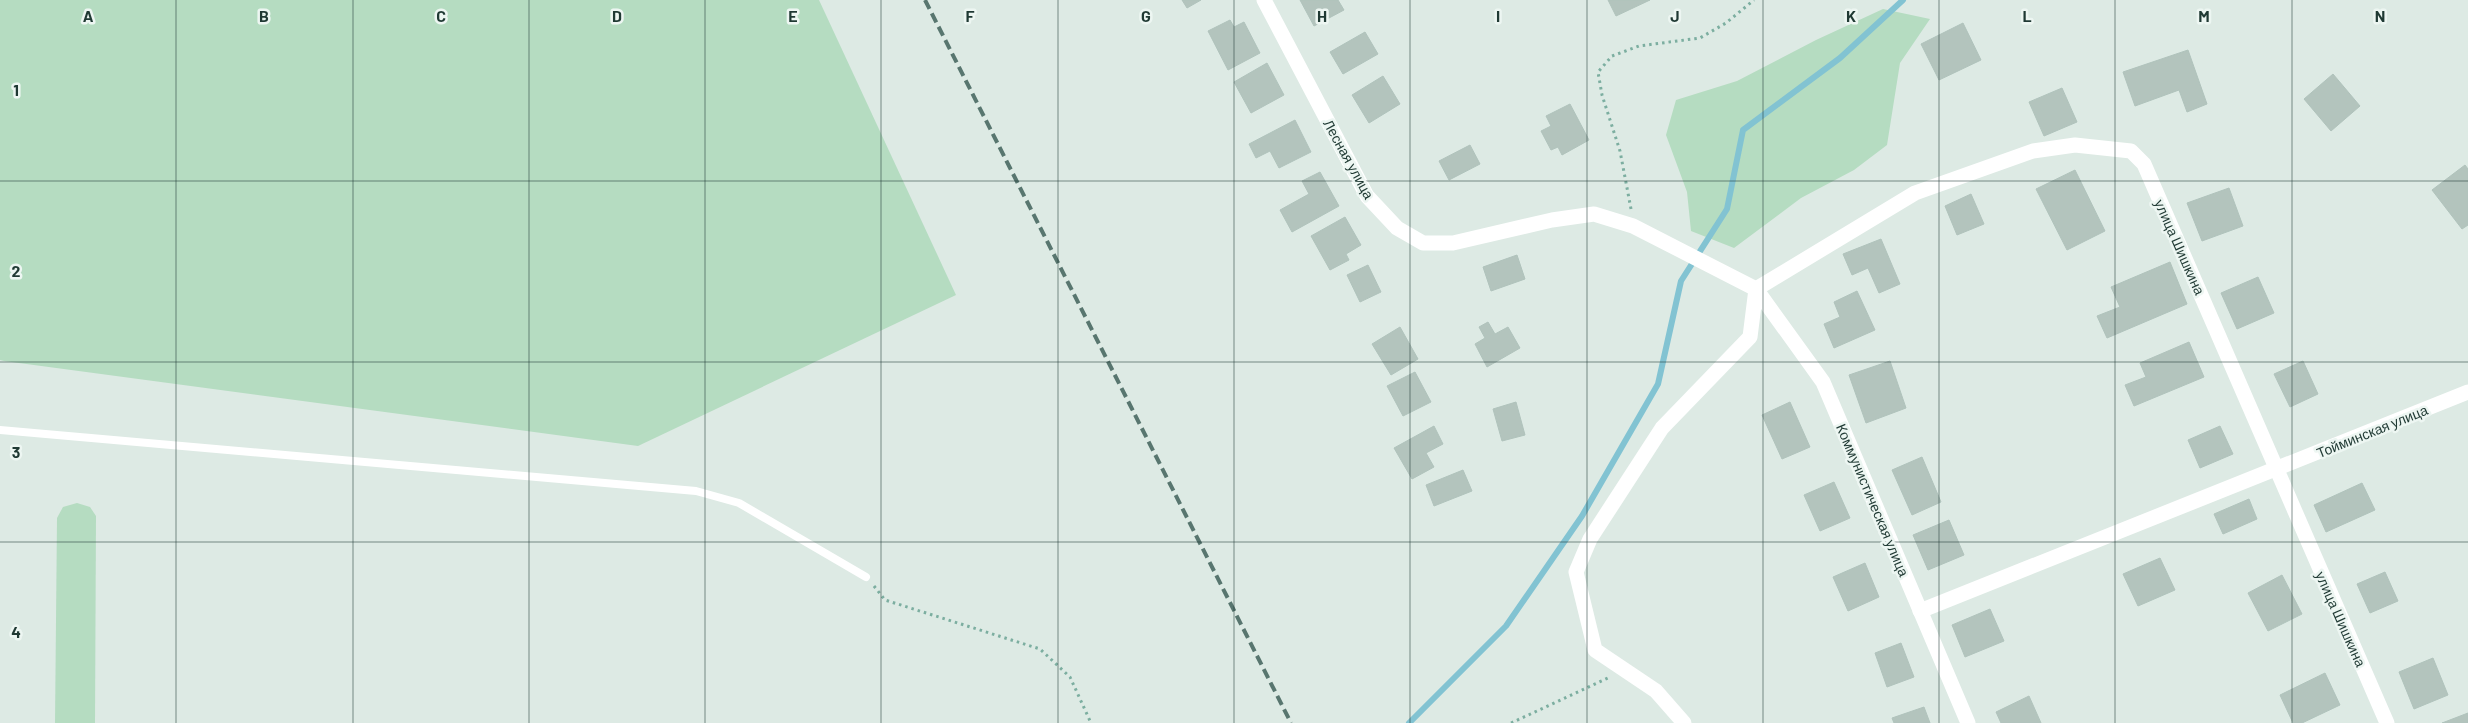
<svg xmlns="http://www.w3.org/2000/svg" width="2468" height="723" font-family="Barlow,sans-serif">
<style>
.green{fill:#b5dcc1}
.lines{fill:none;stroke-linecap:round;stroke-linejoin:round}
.stream{stroke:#82c3d2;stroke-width:6}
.building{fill:#b3c4bd;stroke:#b0c3bc}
.path{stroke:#7caea0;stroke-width:3;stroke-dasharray:2.5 4;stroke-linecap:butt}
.service{stroke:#fff;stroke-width:8}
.minor{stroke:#fff;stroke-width:15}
.rail{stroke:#58766f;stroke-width:4;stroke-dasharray:10 5;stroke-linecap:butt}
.grid{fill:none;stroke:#1f3933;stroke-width:1;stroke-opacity:0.55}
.labels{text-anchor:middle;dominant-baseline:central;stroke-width:5;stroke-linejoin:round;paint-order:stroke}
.street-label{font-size:14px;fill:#1f3933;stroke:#edf6f2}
.grid-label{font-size:16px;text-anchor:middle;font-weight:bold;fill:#1f3933;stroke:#edf6f2;stroke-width:5;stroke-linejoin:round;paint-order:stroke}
</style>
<rect width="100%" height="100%" fill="#ddeae4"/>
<!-- green -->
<g class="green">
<polygon points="0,0 819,0 956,295 638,446 4,361 0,360"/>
<polygon points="1883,9 1930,19 1900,63 1887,145 1854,170 1801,198 1734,248 1691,231 1687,192 1666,135 1676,100 1737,81 1816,40"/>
<polygon points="77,503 90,507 96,516 95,723 55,723 57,518 63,507"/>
</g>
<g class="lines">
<!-- stream -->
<polyline class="stream" points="1409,723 1506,626 1582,516 1658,384 1681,281 1727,209 1743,130 1840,58 1903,0"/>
</g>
<!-- building -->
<g class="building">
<polygon points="1182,0 1201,0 1187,8"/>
<polygon points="1300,0 1338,0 1344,10 1314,26"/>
<polygon points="1608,0 1650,0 1616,16"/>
<polygon points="1230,20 1234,27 1244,22 1260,53 1228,70 1208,31"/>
<polygon points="1963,23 1981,60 1939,80 1921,44"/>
<polygon points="1365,32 1378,54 1343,74 1330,52"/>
<polygon points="2188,50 2207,104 2187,112 2179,90 2135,106 2123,72"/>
<polygon points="1267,63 1284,95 1251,113 1234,82"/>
<polygon points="2333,74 2360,106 2331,131 2304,99"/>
<polygon points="1383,76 1400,104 1369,123 1352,95"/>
<polygon points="2062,88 2077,122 2044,136 2029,102"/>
<polygon points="1570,104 1589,140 1562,155 1558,147 1551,150 1541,131 1551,126 1546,116"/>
<polygon points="1295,120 1311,152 1279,168 1270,151 1256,158 1249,144"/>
<polygon points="1470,145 1480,164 1449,180 1439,161"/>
<polygon points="2465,165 2468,169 2468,225 2462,229 2432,190"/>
<polygon points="2075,170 2105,231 2067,250 2036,189"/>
<polygon points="1320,172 1339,206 1292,232 1280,210 1309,194 1302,181"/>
<polygon points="2229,188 2243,226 2202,241 2187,203"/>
<polygon points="1971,194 1984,224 1957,235 1945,206"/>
<polygon points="1345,217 1361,245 1346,254 1349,260 1330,270 1311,236"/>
<polygon points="1881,239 1900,284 1879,293 1868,268 1852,275 1843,254"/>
<polygon points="1517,255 1525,279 1491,291 1483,267"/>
<polygon points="2170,262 2187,304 2107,338 2097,316 2120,307 2111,287"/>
<polygon points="1368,265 1381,292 1360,302 1347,275"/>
<polygon points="2258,277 2274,313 2237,329 2221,293"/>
<polygon points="1857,291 1875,330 1834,348 1824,324 1840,317 1834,302"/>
<polygon points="1488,322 1495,334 1508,327 1520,348 1487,367 1475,344 1485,338 1479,327"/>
<polygon points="1400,327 1418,359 1391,375 1372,344"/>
<polygon points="2189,342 2204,377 2134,406 2125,385 2146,377 2140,363"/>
<polygon points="1890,361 1906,408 1866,423 1849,375"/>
<polygon points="2303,361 2318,394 2290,407 2274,374"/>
<polygon points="1415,372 1431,402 1403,416 1387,386"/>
<polygon points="1516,402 1525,435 1502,441 1493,409"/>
<polygon points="1790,402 1810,447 1782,459 1762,415"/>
<polygon points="1434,426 1443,444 1426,453 1434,467 1412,479 1394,448"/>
<polygon points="2220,426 2233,454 2200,468 2188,440"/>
<polygon points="1922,457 1941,502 1912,515 1892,470"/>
<polygon points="1463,470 1472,491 1434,506 1426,485"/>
<polygon points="1834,482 1850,518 1820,531 1804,495"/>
<polygon points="2362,483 2375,510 2326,532 2314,505"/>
<polygon points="2249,499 2257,519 2223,534 2214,514"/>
<polygon points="1949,520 1964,555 1928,570 1913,535"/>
<polygon points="2160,558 2175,590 2138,606 2123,574"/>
<polygon points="1865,563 1879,597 1848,611 1833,577"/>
<polygon points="2385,572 2398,601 2370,613 2357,584"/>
<polygon points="2282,575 2302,614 2268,631 2248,593"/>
<polygon points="1990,609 2004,641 1965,657 1952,625"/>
<polygon points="1901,643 1914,677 1887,687 1875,653"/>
<polygon points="2433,658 2448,695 2414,709 2399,672"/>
<polygon points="2325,673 2340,705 2302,723 2293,723 2280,695"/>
<polygon points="2029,696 2041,723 2001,723 1996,712"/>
<polygon points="1924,707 1930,723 1894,723 1892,718"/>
<polygon points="2468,713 2468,723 2442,723"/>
</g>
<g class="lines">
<!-- path -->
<g class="path">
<polyline points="1631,209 1620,151 1602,95 1598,72 1612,56 1639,46 1700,38 1726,23 1754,0"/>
<polyline points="874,586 885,600 1040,649 1070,677 1091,723"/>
<polyline points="1511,723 1608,678"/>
</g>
<!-- service -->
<polyline class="service" points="0,430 696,491 739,503 866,577"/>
<!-- minor -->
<g class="minor">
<polyline points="1264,0 1367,196 1397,228 1423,243 1453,243 1552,220 1594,214 1633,226 1756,289 1823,382 1968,723"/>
<polyline points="1756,289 1915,193 2033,151 2075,145 2131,151 2144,164 2387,723"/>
<polyline points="1920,611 2468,392"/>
<polyline points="1684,723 1656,691 1595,650 1576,572 1590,539 1662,428 1750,337 1756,289"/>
</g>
<!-- rail -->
<polyline class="rail" points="925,0 1291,723"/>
</g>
<!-- grid -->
<path class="grid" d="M176 0V723M353 0V723M529 0V723M705 0V723M881 0V723M1058 0V723M1234 0V723M1410 0V723M1587 0V723M1763 0V723M1939 0V723M2115 0V723M2292 0V723M0 181H2468M0 362H2468M0 542H2468"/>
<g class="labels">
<!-- street labels -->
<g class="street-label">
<text transform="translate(1349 159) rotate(61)">Лесная улица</text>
<text transform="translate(2180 247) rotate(66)">улица Шишкина</text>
<text transform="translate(2372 431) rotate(-22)">Тойминская улица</text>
<text transform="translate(1873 500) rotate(67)">Коммунистическая улица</text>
<text transform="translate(2341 619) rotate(66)">улица Шишкина</text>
</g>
</g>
<g class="grid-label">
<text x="88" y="22">A</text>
<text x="264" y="22">B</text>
<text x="441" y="22">C</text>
<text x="617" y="22">D</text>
<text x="793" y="22">E</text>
<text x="970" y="22">F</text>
<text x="1146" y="22">G</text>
<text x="1322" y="22">H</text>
<text x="1498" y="22">I</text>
<text x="1675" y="22">J</text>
<text x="1851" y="22">K</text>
<text x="2027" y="22">L</text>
<text x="2204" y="22">M</text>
<text x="2380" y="22">N</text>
<text x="16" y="96">1</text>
<text x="16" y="277">2</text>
<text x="16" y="458">3</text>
<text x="16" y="638">4</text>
</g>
</svg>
